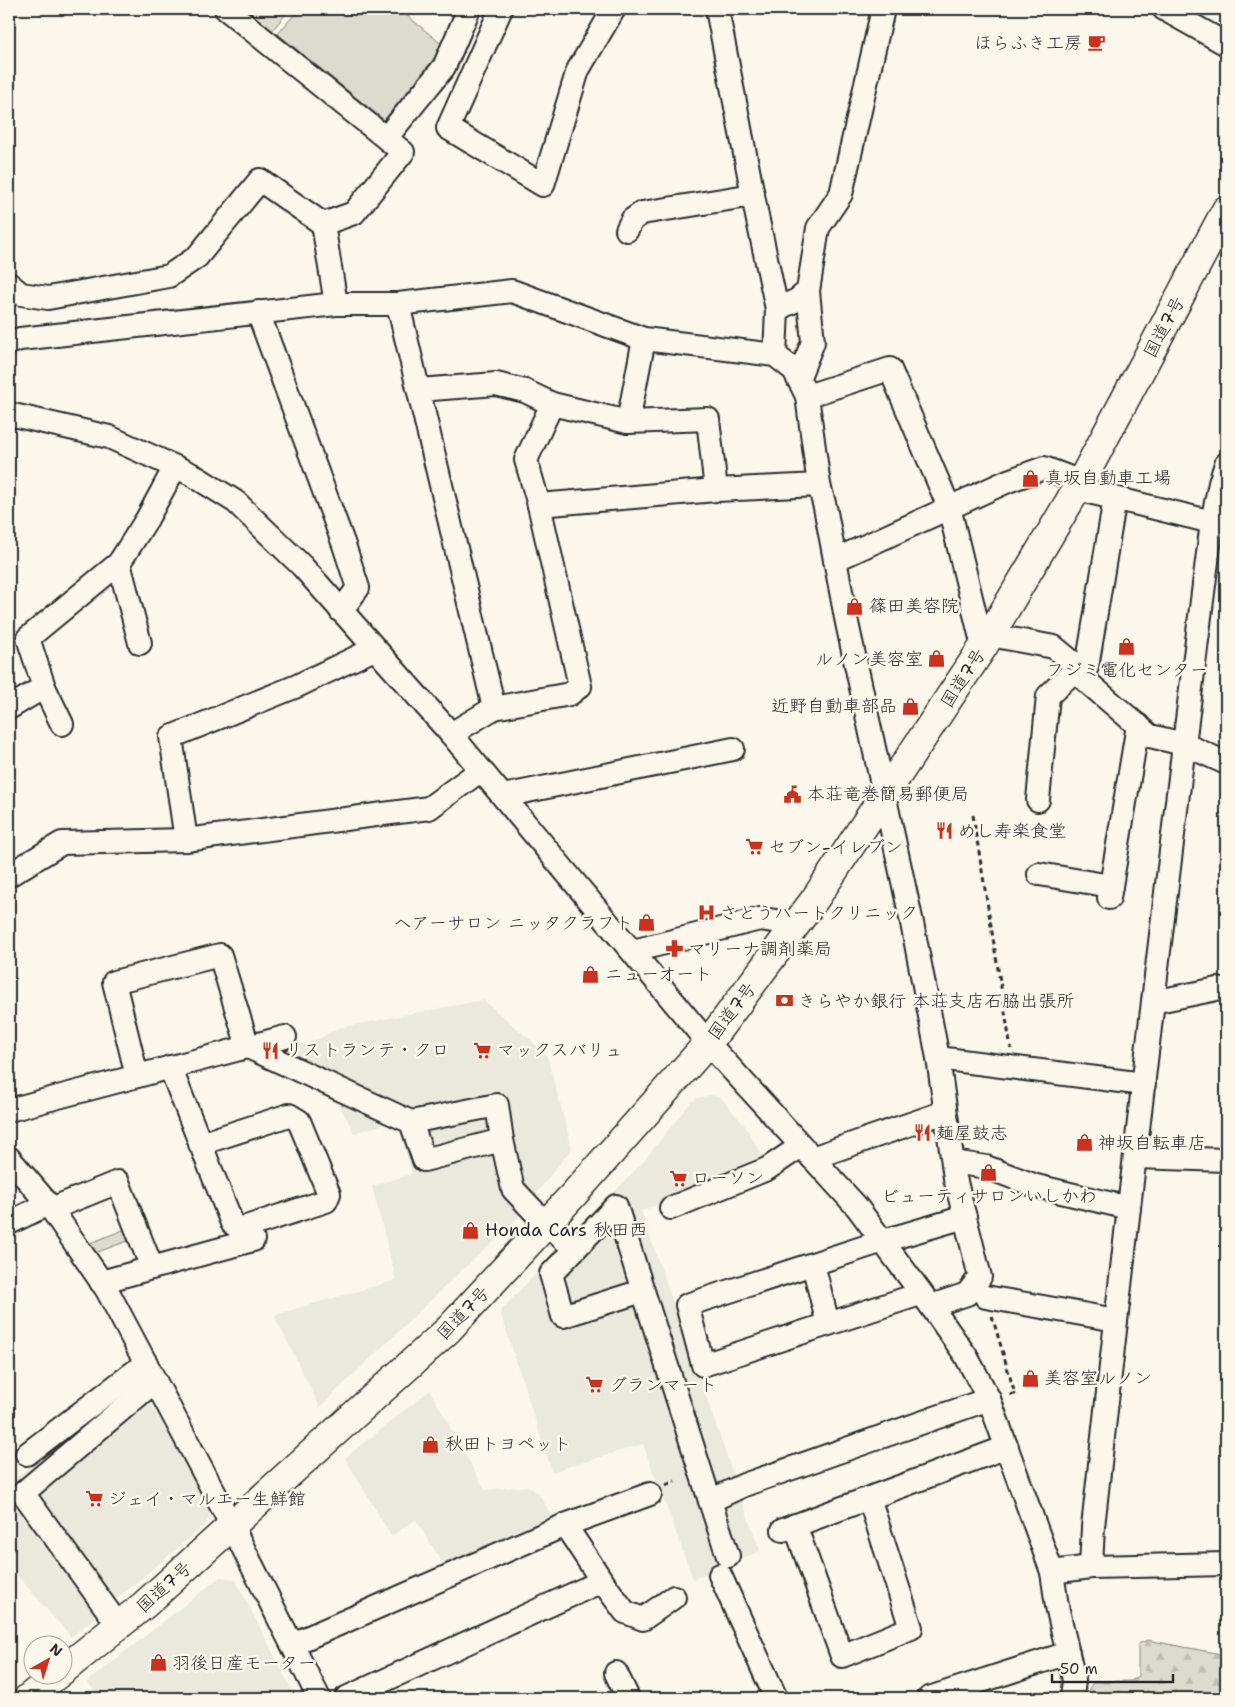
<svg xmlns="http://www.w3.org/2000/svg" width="1235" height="1707" font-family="'Shantell Sans','Klee One',sans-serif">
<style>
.built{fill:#ebe8de}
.green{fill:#dddad0;stroke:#84827e}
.forest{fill:url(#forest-firs);stroke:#84827e}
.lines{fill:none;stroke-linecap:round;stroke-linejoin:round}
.minor-casing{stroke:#2b2b2b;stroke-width:26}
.highway-casing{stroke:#2b2b2b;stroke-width:31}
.path{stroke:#2b2b2b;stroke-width:3;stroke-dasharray:5 4;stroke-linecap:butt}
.minor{stroke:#fbf7ec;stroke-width:22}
.highway{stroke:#fbf7ec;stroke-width:28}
.labels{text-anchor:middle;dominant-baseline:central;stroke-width:5;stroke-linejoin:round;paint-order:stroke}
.poi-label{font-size:18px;fill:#2b2b2b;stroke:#fbf7ec;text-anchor:start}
.street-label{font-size:18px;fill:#2b2b2b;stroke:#fbf7ec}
</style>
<defs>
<pattern id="forest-firs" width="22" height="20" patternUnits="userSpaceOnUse" patternTransform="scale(1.25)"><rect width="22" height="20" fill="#dddad0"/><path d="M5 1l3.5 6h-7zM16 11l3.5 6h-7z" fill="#bebbb3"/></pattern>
</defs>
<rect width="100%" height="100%" fill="#fbf7ec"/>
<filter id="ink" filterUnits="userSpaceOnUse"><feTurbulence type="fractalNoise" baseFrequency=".02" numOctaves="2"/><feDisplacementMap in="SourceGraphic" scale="10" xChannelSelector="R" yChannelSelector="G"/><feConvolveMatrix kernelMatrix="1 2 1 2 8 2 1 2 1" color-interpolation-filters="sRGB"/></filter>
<g filter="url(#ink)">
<!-- built -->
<g class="built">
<polygon points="483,1000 532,1041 547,1056 572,1148 509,1228 461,1271 320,1407 274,1315 396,1280 372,1186 412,1174 397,1121 354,1133 340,1106 261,1056 319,1039 338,1028"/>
<polygon points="710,1095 721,1098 745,1126 762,1155 708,1181 703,1188 641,1211 760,1551 693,1579 643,1444 552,1472 500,1311 642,1163 691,1102 698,1098"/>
<polygon points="136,1377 210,1508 209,1518 205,1525 71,1637 9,1566 9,1484"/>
<polygon points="430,1390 485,1490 528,1486 539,1494 555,1522 447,1570 416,1520 391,1536 345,1458"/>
<polygon points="220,1577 235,1579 296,1698 101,1698 87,1682"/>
</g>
<!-- green -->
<g class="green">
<polygon points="243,9 290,9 271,32"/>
<polygon points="299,9 399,9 444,46 384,120 278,34"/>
<polygon points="128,1228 133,1239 95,1253 88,1244"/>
</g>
<!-- forest -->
<polygon class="forest" points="1147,1640 1226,1655 1226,1698 1088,1698 1090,1687 1094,1682 1131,1681 1138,1676 1138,1644"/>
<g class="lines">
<defs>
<g id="minor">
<polyline points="226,9 403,152 354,213 323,224"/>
<polyline points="501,9 448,128 543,185 578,70 614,9"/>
<polyline points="717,9 757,216 777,309 775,355"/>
<polyline points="1164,9 1226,44"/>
<polyline points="386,138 444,67 469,9"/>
<polyline points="627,230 632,220 642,213 753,195"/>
<polyline points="9,284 21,294 48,298 169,276 197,257 260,180 323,224 336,304"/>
<polyline points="398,304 494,708 570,694 580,686 539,505 526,460 552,404 525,391 496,384 419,390"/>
<polyline points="777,309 797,300 808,291 818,228 841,194 883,9"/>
<polyline points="258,312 344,545 358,588 341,611"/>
<polyline points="9,343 20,339 336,304 398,304 512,291 644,339 775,355 794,370 807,396 819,485 825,507 847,623 912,923 938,1058 955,1178 980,1277 967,1294 931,1306"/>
<polyline points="798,379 813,342 808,291"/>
<polyline points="807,396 890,369 949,507 983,647"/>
<polyline points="9,414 109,437 191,474 236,502 302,566 451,734 708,1043 857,1207 931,1306 966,1356 989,1399 1052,1572 1057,1606 1074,1680 1072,1698"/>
<polyline points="628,422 644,339"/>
<polyline points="1077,489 1212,522"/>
<polyline points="716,490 819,485"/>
<polyline points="539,505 716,490 708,419 628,422 552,404"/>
<polyline points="835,560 1008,481 1044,468 1081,482"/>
<polyline points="119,563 140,643"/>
<polyline points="990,635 1054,647 1078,667 1085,680 1150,736 1184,744 1226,763"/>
<polyline points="1081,673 1087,667 1115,498"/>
<polyline points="9,708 44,687"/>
<polyline points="62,724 44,687 28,638 119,563 147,519 175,467"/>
<polyline points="451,734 494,708"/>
<polyline points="503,796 733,749"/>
<polyline points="1038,800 1048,696 1078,667"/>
<polyline points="186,840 171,737 297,686 374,649"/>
<polyline points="1039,874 1111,886"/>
<polyline points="9,875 62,843 186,840 429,808 481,770"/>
<polyline points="1109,898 1138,725"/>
<polyline points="633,951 760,919 797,924"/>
<polyline points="1153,1002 1217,989 1226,991"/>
<polyline points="938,1058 1144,1084"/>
<polyline points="170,1067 232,1223 240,1229 326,1201 329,1194 299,1121 289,1115 200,1144"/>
<polyline points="137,1076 114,982 220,955 248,1047 411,1122 424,1160 502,1140 513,1189 546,1224 575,1249"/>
<polyline points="9,1110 285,1037"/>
<polyline points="411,1122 497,1105 502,1140"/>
<polyline points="1135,1157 1226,1160"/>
<polyline points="9,1158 48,1204 107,1290 232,1526 319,1698"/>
<polyline points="812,1158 945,1112"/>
<polyline points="953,1162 986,1167 1036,1186 1129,1208"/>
<polyline points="671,1208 767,1169 801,1146"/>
<polyline points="51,1209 118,1182 152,1268"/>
<polyline points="9,1223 48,1204"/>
<polyline points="813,1264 828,1324"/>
<polyline points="101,1282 253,1240"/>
<polyline points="642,1291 563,1316 551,1274 616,1206 710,1501 744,1485 989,1399"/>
<polyline points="920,1294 703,1365 687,1305 883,1241 965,1217"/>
<polyline points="986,1297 1116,1320"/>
<polyline points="27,1454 146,1363"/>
<polyline points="710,1501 728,1556"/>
<polyline points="565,1525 602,1581 625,1612 643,1619 674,1597"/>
<polyline points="795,1525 842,1656 911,1628 869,1498"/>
<polyline points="783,1530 1007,1447"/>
<path d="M1091 1567 1093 1527C1130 1192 1169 857 1212 522L1220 483 1226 464"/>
<polyline points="1052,1572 1091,1567 1226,1564"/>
<polyline points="720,1575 776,1698"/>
<polyline points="119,1626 23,1493 155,1381"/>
<polyline points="293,1644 565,1525 650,1494"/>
<polyline points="616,1673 628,1698"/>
<polyline points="346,1698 602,1581"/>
<polyline points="929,1698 1068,1653"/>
</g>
<g id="highway">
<polyline points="62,1671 144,1605 448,1330 574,1194 708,1043 815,899 983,647 1081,482 1226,210"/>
<polyline points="28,1698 58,1674"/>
</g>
</defs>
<!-- minor casing -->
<use href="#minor" class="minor-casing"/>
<!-- highway casing -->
<use href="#highway" class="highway-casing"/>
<!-- path -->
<g class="path">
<polyline points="973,815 1011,1049"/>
<polyline points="992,1316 1015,1394 1007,1395"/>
<polyline points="666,1485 675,1481"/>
</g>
<!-- minor -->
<use href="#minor" class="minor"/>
<!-- highway -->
<use href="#highway" class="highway"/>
</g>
</g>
<!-- icons -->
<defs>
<symbol id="cafe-bare" viewBox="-9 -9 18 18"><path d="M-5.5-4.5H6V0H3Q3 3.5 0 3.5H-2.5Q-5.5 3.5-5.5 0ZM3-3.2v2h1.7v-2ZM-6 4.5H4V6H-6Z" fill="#c8321e" stroke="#fbf7ec" stroke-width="2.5" paint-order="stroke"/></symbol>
<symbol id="shop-bare" viewBox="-9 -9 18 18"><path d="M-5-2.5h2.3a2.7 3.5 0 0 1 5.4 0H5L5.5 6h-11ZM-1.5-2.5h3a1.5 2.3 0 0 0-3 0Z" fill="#c8321e" stroke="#fbf7ec" stroke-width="2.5" paint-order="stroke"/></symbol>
<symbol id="civic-bare" viewBox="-9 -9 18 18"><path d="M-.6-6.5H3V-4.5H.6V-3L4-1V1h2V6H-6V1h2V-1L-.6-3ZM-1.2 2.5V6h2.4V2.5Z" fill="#c8321e" stroke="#fbf7ec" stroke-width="2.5" paint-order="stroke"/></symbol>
<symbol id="restaurant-bare" viewBox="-9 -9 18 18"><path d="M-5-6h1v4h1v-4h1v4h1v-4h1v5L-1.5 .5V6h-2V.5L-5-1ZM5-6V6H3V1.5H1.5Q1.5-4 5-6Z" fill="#c8321e" stroke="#fbf7ec" stroke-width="2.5" paint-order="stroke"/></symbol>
<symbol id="supermarket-bare" viewBox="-9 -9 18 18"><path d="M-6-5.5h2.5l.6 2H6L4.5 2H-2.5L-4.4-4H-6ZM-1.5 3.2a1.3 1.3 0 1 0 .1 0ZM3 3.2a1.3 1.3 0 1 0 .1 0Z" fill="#c8321e" stroke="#fbf7ec" stroke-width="2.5" paint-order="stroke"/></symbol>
<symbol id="hospital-bare" viewBox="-9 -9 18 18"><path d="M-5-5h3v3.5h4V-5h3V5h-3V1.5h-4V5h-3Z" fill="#c8321e" stroke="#fbf7ec" stroke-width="2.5" paint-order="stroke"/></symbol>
<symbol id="pharmacy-bare" viewBox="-9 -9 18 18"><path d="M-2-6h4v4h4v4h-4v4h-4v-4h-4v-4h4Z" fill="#c8321e" stroke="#fbf7ec" stroke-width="2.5" paint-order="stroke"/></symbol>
<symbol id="bank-bare" viewBox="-9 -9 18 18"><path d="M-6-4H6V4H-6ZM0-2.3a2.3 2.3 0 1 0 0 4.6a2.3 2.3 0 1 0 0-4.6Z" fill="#c8321e" stroke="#fbf7ec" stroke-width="2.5" paint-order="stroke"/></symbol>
</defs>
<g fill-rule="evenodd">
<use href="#cafe-bare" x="1084" y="30" width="25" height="25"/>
<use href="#shop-bare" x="1018" y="466" width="25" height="25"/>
<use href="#shop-bare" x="842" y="594" width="25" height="25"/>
<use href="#shop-bare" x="1114" y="634" width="25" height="25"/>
<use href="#shop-bare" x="924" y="646" width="25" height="25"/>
<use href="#shop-bare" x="898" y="694" width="25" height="25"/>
<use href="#civic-bare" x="780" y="782" width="25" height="25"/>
<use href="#restaurant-bare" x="932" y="818" width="25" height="25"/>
<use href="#supermarket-bare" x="742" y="834" width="25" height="25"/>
<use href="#hospital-bare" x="694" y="900" width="25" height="25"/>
<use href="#shop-bare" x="634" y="910" width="25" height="25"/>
<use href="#pharmacy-bare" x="662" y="936" width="25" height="25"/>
<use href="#shop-bare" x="578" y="962" width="25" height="25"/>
<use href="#bank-bare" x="772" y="988" width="25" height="25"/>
<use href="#restaurant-bare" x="258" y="1038" width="25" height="25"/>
<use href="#supermarket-bare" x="470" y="1038" width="25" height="25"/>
<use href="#restaurant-bare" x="910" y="1120" width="25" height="25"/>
<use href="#shop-bare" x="1072" y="1130" width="25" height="25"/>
<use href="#shop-bare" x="976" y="1160" width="25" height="25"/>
<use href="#supermarket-bare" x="666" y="1166" width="25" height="25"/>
<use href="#shop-bare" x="458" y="1218" width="25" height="25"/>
<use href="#shop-bare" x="1018" y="1366" width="25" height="25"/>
<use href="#supermarket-bare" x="582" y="1372" width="25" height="25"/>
<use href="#shop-bare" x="418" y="1432" width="25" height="25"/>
<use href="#supermarket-bare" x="82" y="1486" width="25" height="25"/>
<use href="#shop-bare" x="146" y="1650" width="25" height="25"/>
</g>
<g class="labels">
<!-- poi labels -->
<g class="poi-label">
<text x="1082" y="43" text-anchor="end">ほらふき工房</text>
<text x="1045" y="478">真坂自動車工場</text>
<text x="869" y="606">篠田美容院</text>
<text x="923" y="659" text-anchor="end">ルノン美容室</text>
<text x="1127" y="670" text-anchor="middle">フジミ電化センター</text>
<text x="897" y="706" text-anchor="end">近野自動車部品</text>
<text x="807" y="794">本荘竜巻簡易郵便局</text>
<text x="958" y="831">めし寿楽食堂</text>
<text x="768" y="847">セブン-イレブン</text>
<text x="720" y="913">さとうハートクリニック</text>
<text x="633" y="923" text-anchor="end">ヘアーサロン ニッタクラフト</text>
<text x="688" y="949">マリーナ調剤薬局</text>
<text x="605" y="974">ニューオート</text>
<text x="798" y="1001">きらやか銀行 本荘支店石脇出張所</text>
<text x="285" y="1050">リストランテ・クロ</text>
<text x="497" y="1050">マックスバリュ</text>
<text x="936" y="1133">麺屋鼓志</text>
<text x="1098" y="1143">神坂自転車店</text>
<text x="692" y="1178">ローソン</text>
<text x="989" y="1196" text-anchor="middle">ビューティサロンいしかわ</text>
<text x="485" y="1230">Honda Cars 秋田西</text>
<text x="1044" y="1378">美容室ルノン</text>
<text x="609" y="1385">グランマート</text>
<text x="445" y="1444">秋田トヨペット</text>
<text x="108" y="1499">ジェイ・マルエー生鮮館</text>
<text x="172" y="1663">羽後日産モーター</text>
</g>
<!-- street labels -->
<g class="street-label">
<text transform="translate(1164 327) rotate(-62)">国道7号</text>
<text transform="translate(963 678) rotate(-57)">国道7号</text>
<text transform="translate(732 1011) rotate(-53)">国道7号</text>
<text transform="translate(463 1313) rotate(-46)">国道7号</text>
<text transform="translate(164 1587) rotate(-42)">国道7号</text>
</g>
</g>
<!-- margin -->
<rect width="1235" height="1707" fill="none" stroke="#fbf7ec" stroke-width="30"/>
<rect x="15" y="15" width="1205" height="1677" fill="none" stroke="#2b2b2b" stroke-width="2" filter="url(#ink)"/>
<!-- north arrow -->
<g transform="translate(48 1660) rotate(39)"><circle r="24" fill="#fbf7ec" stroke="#a8a59f"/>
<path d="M0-4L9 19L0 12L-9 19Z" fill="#c8321e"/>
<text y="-8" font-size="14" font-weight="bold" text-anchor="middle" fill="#2b2b2b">N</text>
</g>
<!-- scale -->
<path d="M1052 1674v8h121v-8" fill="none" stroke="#2b2b2b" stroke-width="2.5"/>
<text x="1060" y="1674" font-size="15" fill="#2b2b2b" stroke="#fbf7ec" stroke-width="4" paint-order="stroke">50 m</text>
</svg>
